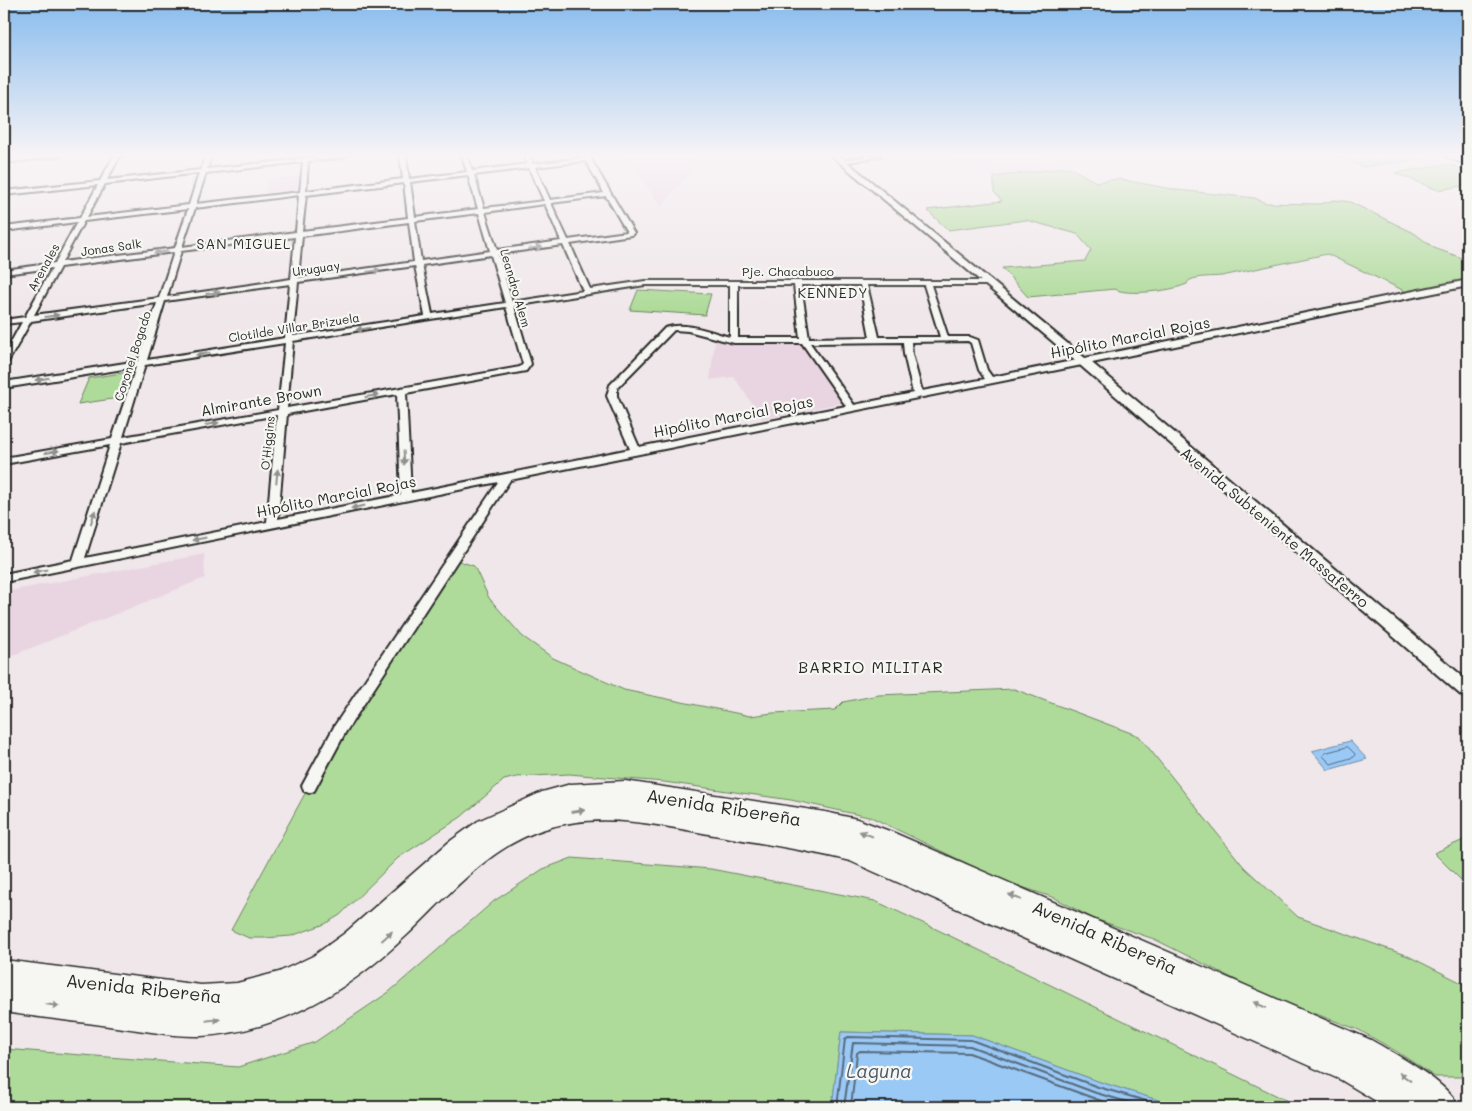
<svg xmlns="http://www.w3.org/2000/svg" width="1472" height="1111" font-family="Mali,sans-serif">
<style>
.built{fill:#e9d5e1}
.green{fill:#aedb99;stroke:#6c8362}
.water{fill:#9ac9f6;stroke:#6e8aa5}
.lines{fill:none;stroke-linecap:round;stroke-linejoin:round}
.shore-far1{stroke:#576a7c;stroke-width:1}
.shore{stroke:#576a7c;stroke-width:2}
.street-casing{stroke:#2b2b2b;stroke-width:4}
.secondary-casing{stroke:#2b2b2b;stroke-width:4}
.primary-casing{stroke:#2b2b2b;stroke-width:3}
.street{fill:#f6f6f2;fill-rule:evenodd}
.secondary{fill:#f6f6f2;fill-rule:evenodd}
.primary{fill:#f6f6f2;fill-rule:evenodd}
.oneway{fill:#90908e}
.labels{text-anchor:middle;dominant-baseline:central;stroke-width:4.5;stroke-linejoin:round;paint-order:stroke}
.far-street-label{font-size:12px;fill:#2b2b2b;stroke:#f6f6f2}
.far-neighbourhood-label{font-size:14px;letter-spacing:1px;fill:#2b2b2b;stroke:#f6f6f2}
.street-label{font-size:15px;fill:#2b2b2b;stroke:#f6f6f2}
.neighbourhood-label{font-size:16px;letter-spacing:1px;fill:#2b2b2b;stroke:#f6f6f2}
.near-street-label{font-size:18px;fill:#2b2b2b;stroke:#f6f6f2}
.near-water-label{font-size:19px;font-style:italic;fill:#4c5a68;stroke:#f6f6f2}
</style>
<rect width="100%" height="100%" fill="#f0e7ea"/>
<filter id="ink" filterUnits="userSpaceOnUse"><feTurbulence type="fractalNoise" baseFrequency=".02" numOctaves="2"/><feDisplacementMap in="SourceGraphic" scale="10" xChannelSelector="R" yChannelSelector="G"/><feConvolveMatrix kernelMatrix="1 2 1 2 8 2 1 2 1" color-interpolation-filters="sRGB"/></filter>
<g filter="url(#ink)">
<!-- built -->
<g class="built">
<polygon points="625,156 704,156 661,206"/>
<polygon points="942,156 1041,156 1064,168 994,177 978,165 959,167"/>
<polygon points="299,176 297,192 265,196 268,180"/>
<polygon points="715,340 737,344 803,343 846,402 762,419 734,377 710,380"/>
<polygon points="204,554 205,578 4,659 4,592"/>
</g>
<!-- green -->
<g class="green">
<polygon points="1337,156 1412,156 1420,159 1362,167"/>
<polygon points="1449,164 1468,172 1468,185 1438,190 1395,173"/>
<path d="M1069 167 1096 182 1118 179 1177 190 1255 198 1265 203 1320 204 1335 200 1350 202 1414 233 1434 248 1468 260V283L1411 294 1327 254 1222 276C1212 277 1199 276 1190 280 1185 283 1191 283 1184 285 1171 291 1126 296 1115 289L1028 297 1002 268 1085 261 1091 250 1077 234 1026 220 948 230 927 210 1002 201 994 192V177Z"/>
<polygon points="638,290 711,294 705,315 630,310"/>
<polygon points="129,372 119,398 78,404 89,378"/>
<polygon points="453,559 474,566 489,598 522,636 553,658 624,690 750,716 773,713 835,710 843,702 879,695 1014,689 1139,736 1244,867 1298,917 1408,956 1468,986 1468,1077 1435,1077 1396,1051 1359,1030 1268,996 1154,939 1092,918 1055,898 1001,880 873,818 791,800 664,782 569,774 517,777 504,780 461,817 398,858 340,915 325,924 291,936 265,938 249,938 231,930 340,729"/>
<polygon points="1468,838 1468,887 1434,853"/>
<polygon points="572,858 711,869 875,901 938,930 1300,1107 1180,1107 1100,1082 972,1035 841,1032 832,1107 4,1107 4,1049 238,1067 315,1042 389,992 494,901 543,869"/>
</g>
<!-- water -->
<g class="water">
<polygon points="1350,741 1367,759 1328,770 1312,751"/>
<polygon points="841,1032 972,1035 1100,1082 1180,1107 832,1107"/>
</g>
<g class="lines">
<!-- shore-far1 -->
<polygon class="shore-far1" points="1348,747 1355,754 1354,757 1331,764 1323,756 1325,753"/>
<!-- shore -->
<g class="shore">
<polyline points="837,1107 845,1039 848,1037 971,1040 1098,1087 1167,1107"/>
<polyline points="844,1107 853,1043 970,1046 1096,1093 1145,1107"/>
<polyline points="851,1107 857,1053 860,1051 969,1053 1118,1107"/>
</g>
<defs>
<g id="street">
<polygon points="44,156 61,156 4,163 4,159"/>
<path d="M114 156H120L107 180 201 170 205 156H211L207 169 303 159V156H309V158L345 156 342 158 308 161 306 191 403 179 400 156H406L409 179 467 172 462 156H468L472 171 528 164 524 156H530L533 164 584 158 583 156H589L634 233 631 235 570 244 590 289 645 281H991V285H931L948 337H970L978 340 987 370 992 377 1082 359 1086 362 1082 365 510 480 345 733 314 791 309 793 304 791 302 786 335 725 498 482 4 582V574L73 560 110 445 4 464V458L112 439 136 367 4 388V382L138 361 157 303 31 321 8 362 4 365V355L22 322 4 324V320L25 317 52 268 4 274V270L55 263 77 222 4 231V227L80 218 98 185 4 195V191L100 181ZM586 161 604 193 550 200 535 167ZM303 162 300 192 196 204 206 173ZM529 168 544 201 484 208 474 175ZM199 173 189 205 87 217 105 184ZM468 175 478 209 415 217 410 182ZM404 183 408 218 302 231 306 195ZM299 195 296 232 182 247 195 208ZM606 196 627 232 568 240 551 203ZM545 204 561 241 497 250 485 212ZM188 209 175 248 62 262 84 221ZM479 213 490 251 421 261 415 221ZM409 222 414 262 298 278 302 236ZM295 237 291 279 167 297 181 251ZM563 245 583 291 512 302 498 254ZM174 252 159 298 34 315 60 267ZM491 255 505 303 432 314 422 265ZM415 266 425 316 293 336 298 282ZM290 284 285 338 147 360 165 301ZM645 285H730V337C711 332 685 321 665 328L610 385 607 396 630 449 411 493 406 393 526 371 531 364 514 306ZM738 285H794L800 338H738ZM801 285H860L870 337 809 338ZM867 285H924L940 337H879ZM506 307 523 364 520 367 287 408 293 341ZM674 330 688 331 734 343H802L846 406 639 447 617 396V388ZM968 341 971 343 979 370 985 379 922 391 912 354 911 342ZM903 342 904 354 913 393 854 405 810 343ZM285 343 278 410 123 437 145 365ZM397 394 401 495 278 519 287 414ZM277 415 267 522 85 558 121 443Z"/>
<polygon points="869,156 881,156 842,163 839,161"/>
<polygon points="1445,156 1452,156 1468,161 1468,165"/>
</g>
<g id="secondary">
<polygon points="8,156 16,156 4,168 4,161"/>
<polygon points="832,156 840,156 1085,358 1468,280 1468,286 1092,363 1468,681 1468,698 1462,696 1051,340"/>
</g>
<path id="primary" d="M625 781 825 812 857 819 892 832 1371 1040C1395 1054 1448 1082 1459 1107H1386L1341 1080 850 861C805 850 759 843 714 835 658 825 601 811 545 829 489 846 448 896 407 935 349 990 283 1031 201 1036 174 1037 149 1031 123 1028 83 1022 43 1018 4 1012V960L201 985 237 983 279 972 313 956 345 933 449 842 478 821 542 792 571 784Z"/>
</defs>
<!-- street casing -->
<use href="#street" class="street-casing"/>
<!-- secondary casing -->
<use href="#secondary" class="secondary-casing"/>
<!-- primary casing -->
<use href="#primary" class="primary-casing"/>
<!-- street -->
<use href="#street" class="street"/>
<!-- secondary -->
<use href="#secondary" class="secondary"/>
<!-- primary -->
<use href="#primary" class="primary"/>
</g>
<!-- one-way arrows -->
<defs><path id="oneway-solid" d="M-6-.8H1V-3.2L6.5 0L1 3.2V.8H-6Z" transform="scale(1.25)"/></defs>
<g class="oneway">
<use href="#oneway-solid" transform="translate(535 248) rotate(-8)"/>
<use href="#oneway-solid" transform="translate(161 252) rotate(172)"/>
<use href="#oneway-solid" transform="translate(374 271) rotate(-8)"/>
<use href="#oneway-solid" transform="translate(213 293) rotate(-8)"/>
<use href="#oneway-solid" transform="translate(52 316) rotate(-8)"/>
<use href="#oneway-solid" transform="translate(363 329) rotate(171)"/>
<use href="#oneway-solid" transform="translate(203 354) rotate(171)"/>
<use href="#oneway-solid" transform="translate(42 379) rotate(171)"/>
<use href="#oneway-solid" transform="translate(372 396) rotate(-10)"/>
<use href="#oneway-solid" transform="translate(212 424) rotate(-10)"/>
<use href="#oneway-solid" transform="translate(52 452) rotate(-10)"/>
<use href="#oneway-solid" transform="translate(404 458) rotate(87)"/>
<use href="#oneway-solid" transform="translate(277 476) rotate(-84)"/>
<use href="#oneway-solid" transform="translate(358 507) rotate(169)"/>
<use href="#oneway-solid" transform="translate(93 517) rotate(-72)"/>
<use href="#oneway-solid" transform="translate(199 539) rotate(169)"/>
<use href="#oneway-solid" transform="translate(40 571) rotate(169)"/>
<use href="#oneway-solid" transform="translate(578 811) rotate(-7)"/>
<use href="#oneway-solid" transform="translate(866 834) rotate(-159)"/>
<use href="#oneway-solid" transform="translate(1015 897) rotate(-156)"/>
<use href="#oneway-solid" transform="translate(387 936) rotate(-42)"/>
<use href="#oneway-solid" transform="translate(52 1005) rotate(8)"/>
<use href="#oneway-solid" transform="translate(1260 1005) rotate(-156)"/>
<use href="#oneway-solid" transform="translate(213 1020) rotate(-6)"/>
<use href="#oneway-solid" transform="translate(1405 1077) rotate(-144)"/>
</g>
</g>
<!-- sky -->
<linearGradient id="sky" x2="0" y2="1"><stop stop-color="#89bcee"/><stop offset="0.5" stop-color="#f8f4f6"/><stop offset="1" stop-color="#f8f4f6" stop-opacity="0"/></linearGradient>
<rect width="1472" height="311" fill="url(#sky)"/>
<g class="labels">
<!-- far-street labels -->
<g class="far-street-label">
<text transform="translate(111 247) rotate(-8)">Jonas Salk</text>
<text transform="translate(43 267) rotate(-61)">Arenales</text>
<text transform="translate(316 268) rotate(-8)">Uruguay</text>
<text x="788" y="271">Pje. Chacabuco</text>
<text transform="translate(516 288) rotate(74)">Leandro Alem</text>
<text transform="translate(294 327) rotate(-9)">Clotilde Villar Brizuela</text>
<text transform="translate(132 356) rotate(-72)">Coronel Bogado</text>
<text transform="translate(267 443) rotate(-84)">O'Higgins</text>
</g>
<!-- far-neighbourhood labels -->
<g class="far-neighbourhood-label">
<text x="244" y="243">SAN MIGUEL</text>
<text x="833" y="292">KENNEDY</text>
</g>
<!-- street labels -->
<g class="street-label">
<text transform="translate(1130 337) rotate(-11)">Hipólito Marcial Rojas</text>
<text transform="translate(261 400) rotate(-10)">Almirante Brown</text>
<text transform="translate(733 416) rotate(-11)">Hipólito Marcial Rojas</text>
<text transform="translate(336 496) rotate(-11)">Hipólito Marcial Rojas</text>
<text transform="translate(1275 527) rotate(40)">Avenida Subteniente Massaferro</text>
</g>
<!-- neighbourhood labels -->
<g class="neighbourhood-label">
<text x="871" y="666">BARRIO MILITAR</text>
</g>
<!-- near-street labels -->
<g class="near-street-label">
<text transform="translate(724 807) rotate(9)">Avenida Ribereña</text>
<text transform="translate(1105 937) rotate(24)">Avenida Ribereña</text>
<text transform="translate(144 988) rotate(6)">Avenida Ribereña</text>
</g>
<!-- near-water labels -->
<g class="near-water-label">
<text x="879" y="1070">Laguna</text>
</g>
</g>
<!-- margin -->
<rect width="1472" height="1111" fill="none" stroke="#f6f6f2" stroke-width="20"/>
<rect x="10" y="10" width="1452" height="1091" fill="none" stroke="#2b2b2b" stroke-width="2" filter="url(#ink)"/>
</svg>
